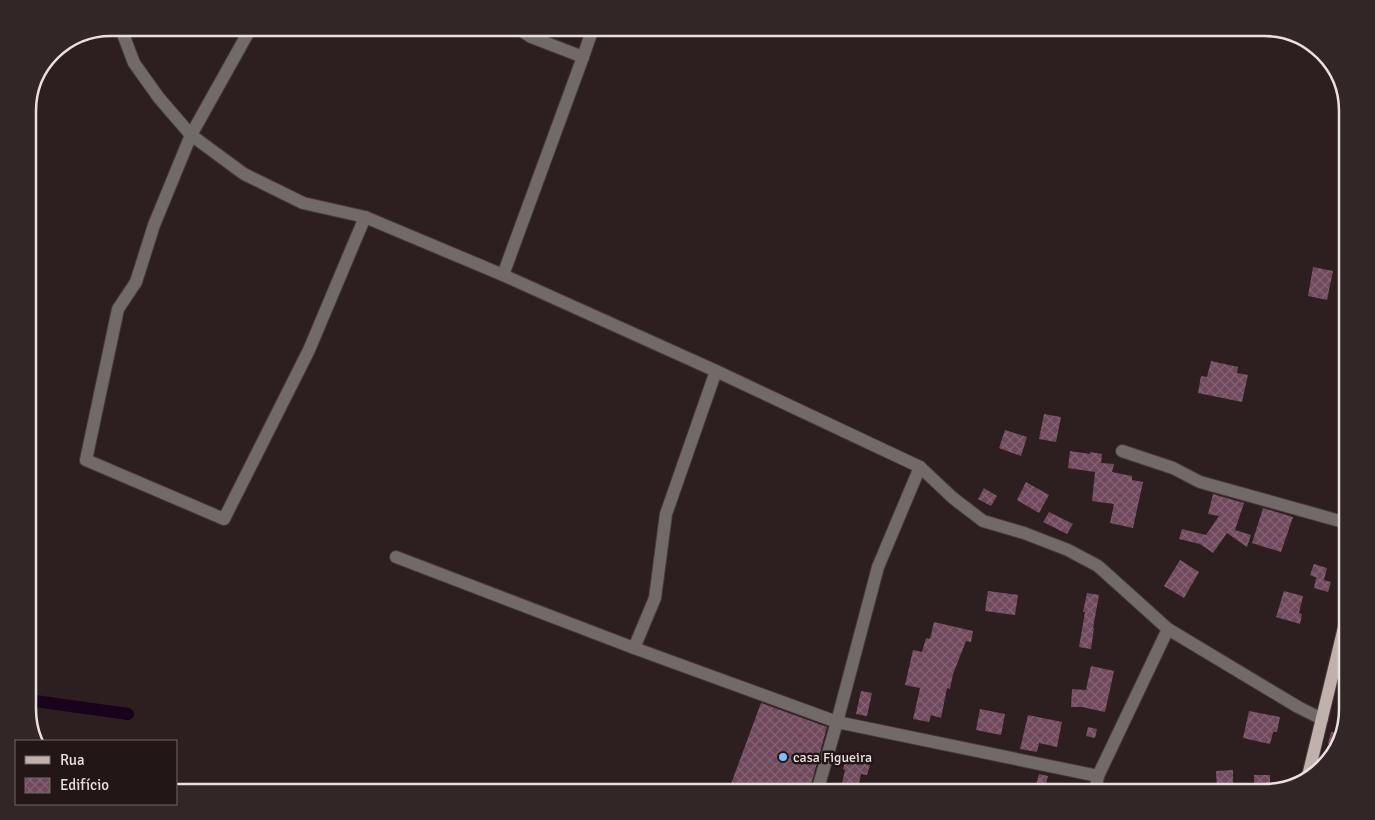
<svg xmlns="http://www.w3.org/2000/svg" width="1375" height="820" font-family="Signika,sans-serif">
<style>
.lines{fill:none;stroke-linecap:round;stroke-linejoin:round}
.canal{stroke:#19031c;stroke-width:12}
.building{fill:url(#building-cross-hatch)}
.minor-casing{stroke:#473a3b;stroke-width:14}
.major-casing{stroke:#473a3b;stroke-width:14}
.minor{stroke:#716a68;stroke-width:12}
.major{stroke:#c0b1ac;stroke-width:12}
.poi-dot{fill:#79bff8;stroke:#231617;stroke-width:2}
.labels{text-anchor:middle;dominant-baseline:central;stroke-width:5;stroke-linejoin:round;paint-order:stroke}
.poi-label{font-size:14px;fill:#eae0e1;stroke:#231617;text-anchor:start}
.rim{fill:none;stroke:#eae0e1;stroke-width:2.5}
</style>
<defs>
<pattern id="building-cross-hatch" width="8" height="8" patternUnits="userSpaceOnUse" patternTransform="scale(1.25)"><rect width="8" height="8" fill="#70495d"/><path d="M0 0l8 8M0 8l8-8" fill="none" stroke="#856374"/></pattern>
</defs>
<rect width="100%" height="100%" fill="#2d1f20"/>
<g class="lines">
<!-- canal -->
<polyline class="canal" points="28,700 128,714"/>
</g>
<!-- building -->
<g class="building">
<polygon points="1313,267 1333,271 1327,300 1308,296"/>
<polygon points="1211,361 1238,367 1237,373 1248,375 1242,402 1198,393 1201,376 1207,377"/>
<polygon points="1044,414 1061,417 1056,442 1039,439"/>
<polygon points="1005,430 1027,437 1021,456 999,448"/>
<polygon points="1070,451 1090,454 1090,452 1102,454 1101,463 1114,464 1112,472 1132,476 1132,480 1143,482 1133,528 1110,523 1114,504 1092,501 1095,472 1068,468"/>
<polygon points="1026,482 1049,495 1039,513 1017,500"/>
<polygon points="984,488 997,496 991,506 978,499"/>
<polygon points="1213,494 1244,503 1235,530 1251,535 1247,547 1227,533 1213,553 1200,544 1179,539 1182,529 1206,535 1219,516 1208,514"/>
<polygon points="1263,508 1293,517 1281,552 1252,543"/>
<polygon points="1049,512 1073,524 1067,534 1043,522"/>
<polygon points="1180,560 1199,572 1184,598 1164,586"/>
<polygon points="1314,564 1327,568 1324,580 1331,582 1328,592 1314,588 1316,578 1320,579 1310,575"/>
<polygon points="988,591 1018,595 1015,615 985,611"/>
<polygon points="1284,591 1303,596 1299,613 1302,614 1300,624 1276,617"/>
<polygon points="1087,593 1099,595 1093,628 1094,628 1091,649 1079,647 1085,612 1083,612"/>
<polygon points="934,622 973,631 971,642 966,641 953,674 950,689 947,688 941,718 931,715 929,722 913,719 920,688 905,685 913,650 922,652 926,638 930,639"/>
<polygon points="1091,666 1114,671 1105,712 1082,707 1071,707 1072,689 1086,690"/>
<polygon points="861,691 872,693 867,716 856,714"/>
<polygon points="761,703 827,727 809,792 728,792"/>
<polygon points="980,709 1005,714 1001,735 976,730"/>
<polygon points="1249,711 1280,717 1277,732 1273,732 1270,744 1243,738"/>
<polygon points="1028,715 1062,722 1057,747 1039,743 1037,752 1020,749"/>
<polygon points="1088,727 1097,729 1095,738 1086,736"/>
<polygon points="1331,732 1341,734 1338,746 1328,744"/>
<polygon points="846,759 870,765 867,775 861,774 857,792 840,792 845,770 843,769"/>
<polygon points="1233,770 1233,792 1217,792 1216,771"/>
<polygon points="1039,774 1048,776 1044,792 1034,792"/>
<polygon points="1254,775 1270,775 1270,791 1264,792 1254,792"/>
</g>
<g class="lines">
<defs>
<g id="minor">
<polyline points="248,33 191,135 154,225 136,282 118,309 86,460 224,519 309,350 365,217"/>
<polyline points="123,34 134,63 159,98 191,135 244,174 303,203 365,217 503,275 583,57 531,37 522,31"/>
<polyline points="583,57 592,31"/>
<polyline points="503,275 716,371 920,467 953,498 983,521 1024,533 1068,550 1098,566 1168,629 1298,707 1322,719"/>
<polyline points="1122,451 1173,468 1200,482 1347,523"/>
<polyline points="396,557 634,648 837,722 1098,776"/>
<polyline points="634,648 655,598 666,514 716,371"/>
<polyline points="1336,661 1347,663"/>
<polyline points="817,792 837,722 878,567 920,467"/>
<polyline points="1095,792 1098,776 1168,629"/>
</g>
<polyline id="major" points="1307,780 1347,615"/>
</defs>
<!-- minor casing -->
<use href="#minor" class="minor-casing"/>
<!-- major casing -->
<use href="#major" class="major-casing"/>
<!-- minor -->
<use href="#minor" class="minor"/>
<!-- major -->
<use href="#major" class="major"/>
</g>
<!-- markers -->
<circle class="poi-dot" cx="783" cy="757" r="5"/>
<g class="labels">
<!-- poi labels -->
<g class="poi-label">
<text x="793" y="757">casa Figueira</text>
</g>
</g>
<!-- crop -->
<path d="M0 0H1375V820H0ZM111 36H1264A75 75 0 0 1 1339 111V709A75 75 0 0 1 1264 784H111A75 75 0 0 1 36 709V111A75 75 0 0 1 111 36Z" fill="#332627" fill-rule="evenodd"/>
<path class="rim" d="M111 36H1264A75 75 0 0 1 1339 111V709A75 75 0 0 1 1264 784H111A75 75 0 0 1 36 709V111A75 75 0 0 1 111 36Z"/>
<!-- legend -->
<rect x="15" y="740" width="162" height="65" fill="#231617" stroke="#736768"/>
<rect x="25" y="756" width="25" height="8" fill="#c0b1ac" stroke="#736768"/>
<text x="60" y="765" font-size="15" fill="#eae0e1">Rua</text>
<rect x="25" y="778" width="25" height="15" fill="url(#building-cross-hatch)" stroke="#736768"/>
<text x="60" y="790" font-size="15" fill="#eae0e1">Edifício</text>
</svg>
